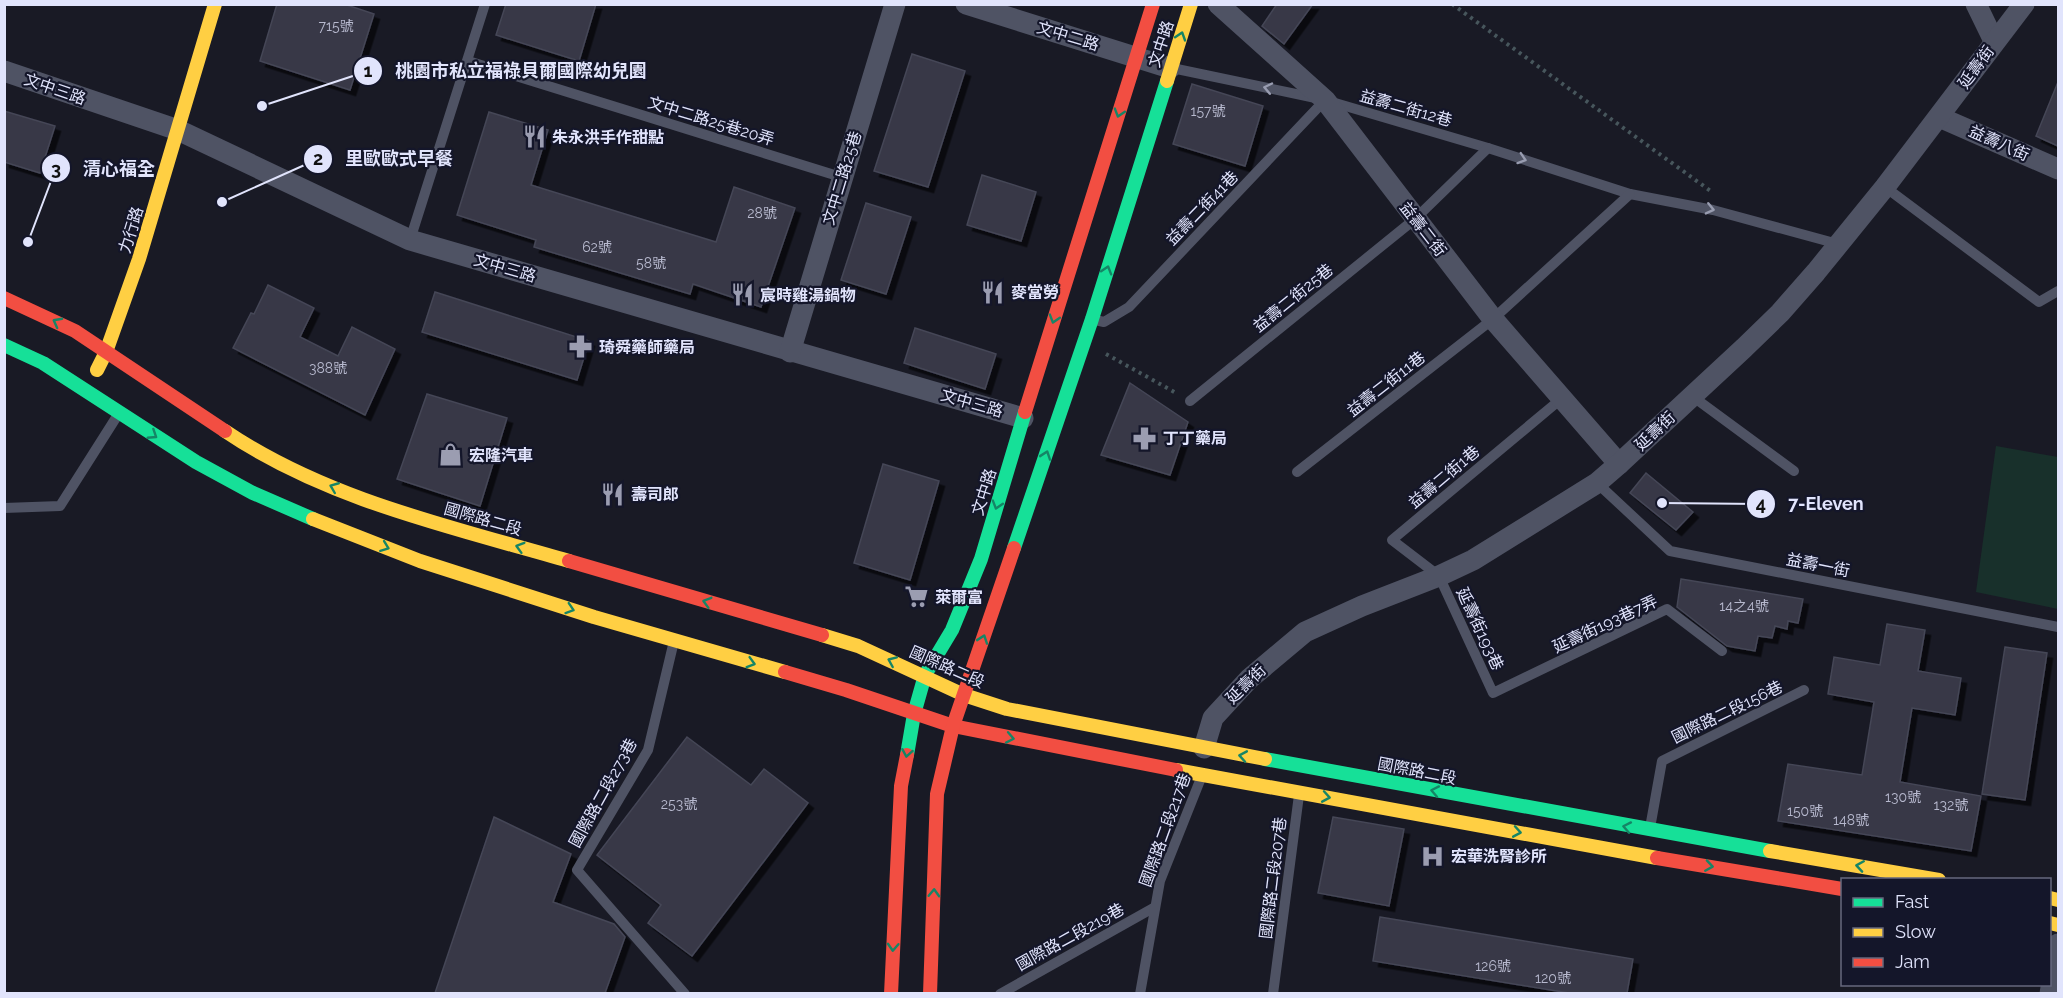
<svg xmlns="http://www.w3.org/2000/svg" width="2063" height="998" font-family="Raleway,'Noto Sans TC',sans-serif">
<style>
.green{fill:#18302b}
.building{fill:#383946;stroke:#454657;stroke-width:1.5;filter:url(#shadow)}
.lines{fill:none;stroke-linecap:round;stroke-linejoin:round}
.path{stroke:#47565c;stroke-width:4;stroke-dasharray:3 4.5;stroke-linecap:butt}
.lane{stroke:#4f5364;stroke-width:10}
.street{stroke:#4f5364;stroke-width:21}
.fast{stroke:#16e098;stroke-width:14}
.slow{stroke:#ffcf43;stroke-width:14}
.jam{stroke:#f24e42;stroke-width:14}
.oneway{stroke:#158566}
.oneway2{stroke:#989cb0}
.labels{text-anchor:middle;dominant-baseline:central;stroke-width:4.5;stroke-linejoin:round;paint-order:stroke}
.number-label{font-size:14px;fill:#b7b9ce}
.street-label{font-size:16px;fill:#e1e4fc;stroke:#14162a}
.poi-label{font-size:16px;font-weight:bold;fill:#e1e4fc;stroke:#14162a;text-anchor:start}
.leader{fill:none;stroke:#e1e4fc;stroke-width:2}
.callout-dot{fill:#e1e4fc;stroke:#14162a;stroke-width:2}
.mark-label{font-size:18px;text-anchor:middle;font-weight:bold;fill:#111}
.callout-label{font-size:18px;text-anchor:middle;font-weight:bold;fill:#e1e4fc;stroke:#14162a;stroke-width:4.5;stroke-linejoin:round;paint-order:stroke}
</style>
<defs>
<filter id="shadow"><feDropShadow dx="5.5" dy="5.5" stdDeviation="0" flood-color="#0009"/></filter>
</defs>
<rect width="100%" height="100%" fill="#191a25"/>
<!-- green -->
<polygon class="green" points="1996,446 2058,457 2058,609 1976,592"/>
<!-- building -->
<g class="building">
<polygon points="277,4 344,4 374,14 350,90 260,61"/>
<polygon points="506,4 596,4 579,61 496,35"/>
<polygon points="1277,4 1313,4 1284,44 1262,26"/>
<polygon points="912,54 965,71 928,187 874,171"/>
<polygon points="2058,82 2058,146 2036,136"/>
<polygon points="1192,84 1263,106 1245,166 1173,144"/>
<polygon points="4,111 55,126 40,173 4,162"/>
<polygon points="489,112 548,130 531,185 716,242 734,187 795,208 761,307 693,284 690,294 534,247 536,240 457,215"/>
<polygon points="982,175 1036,192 1021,241 967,225"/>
<polygon points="866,203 911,217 886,294 841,280"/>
<polygon points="268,285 314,308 300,337 338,356 352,327 395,349 365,415 233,348 251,313 254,314"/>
<polygon points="435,292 589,341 577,380 422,332"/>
<polygon points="915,328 996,354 985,389 904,363"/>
<polygon points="1130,383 1188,422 1170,475 1101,455"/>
<polygon points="427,394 507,418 480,506 397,479"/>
<polygon points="883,464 939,481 910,580 854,563"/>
<polygon points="1646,473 1693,512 1676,530 1630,493"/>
<polygon points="1681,579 1803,599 1798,623 1788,621 1787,629 1775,626 1772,638 1758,636 1755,651 1727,646 1677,607"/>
<polygon points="1887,624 1925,630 1918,671 1961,678 1955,715 1912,708 1900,782 1981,796 1971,851 1778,821 1788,764 1862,775 1874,702 1828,694 1834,657 1880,665"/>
<polygon points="2005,647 2047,653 2025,800 1982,794"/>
<polygon points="687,737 751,785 764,769 808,803 692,956 648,923 661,905 597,855"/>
<polygon points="494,817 571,854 553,902 614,924 625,937 605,993 435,993"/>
<polygon points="1333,817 1404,829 1389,906 1318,893"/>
<polygon points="1380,917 1633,959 1627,993 1569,993 1373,961"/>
</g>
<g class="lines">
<!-- path -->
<g class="path">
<polyline points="1452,4 1712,192"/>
<polyline points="1106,354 1178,394"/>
</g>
<!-- lane -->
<g class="lane">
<polyline points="468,61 841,177"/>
<polyline points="1172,68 1325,100 1488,148 1630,194 1713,210 1838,244"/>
<polyline points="1885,187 2039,302 2058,291"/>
<polyline points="410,240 485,4"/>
<polyline points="1095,320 1104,322 1129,307 1325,100"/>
<polyline points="1692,396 1794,471"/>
<polyline points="1561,399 1392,540 1439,576 1493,693 1667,609 1722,651"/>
<polyline points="1190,401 1415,219 1488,148"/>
<polyline points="1297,472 1493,319 1630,194"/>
<polyline points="1597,483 1670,551 2058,627"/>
<polyline points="4,508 60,506 119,413"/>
<polyline points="674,641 648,750 577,870 685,994"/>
<polyline points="1650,828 1662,761 1804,690"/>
<polyline points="1000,994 1155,907"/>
<polyline points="1140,994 1160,881 1201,778"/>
<polyline points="1273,994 1299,795"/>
</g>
<!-- street -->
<g class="street">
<polyline points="966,4 1170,68"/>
<polyline points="1218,4 1325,100 1493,319 1619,464"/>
<polyline points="1976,4 1994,41"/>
<polyline points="4,71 178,130 410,240 1023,418"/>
<polyline points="1939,117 2058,169"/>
<polyline points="790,352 895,4"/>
<polyline points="1204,748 1213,718 1249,679 1305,632 1362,606 1439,576 1473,560 1597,483 1619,464 1744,348 1780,313 1816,272 1885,187 2024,4"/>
<polyline points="2050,994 2058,944"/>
</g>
<!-- fast -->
<g class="fast">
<polyline points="4,345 43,363 196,462 253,493 313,519"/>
<polyline points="1014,548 1092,319 1167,81"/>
<polyline points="907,755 914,714 925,675 952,630 981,559 1025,412"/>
<polyline points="1265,759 1770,851"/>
</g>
<!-- slow -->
<g class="slow">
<polyline points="1167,81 1191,4"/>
<polyline points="97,370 106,352 139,259 215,4"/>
<path d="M225 431C327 500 452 527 569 561"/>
<polyline points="313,519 420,561 594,617 785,672"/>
<polyline points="822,635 858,646 964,695 1007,709 1265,759"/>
<polyline points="1176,770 1657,858"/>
<polyline points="1770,851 1939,880"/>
<polyline points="2050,898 2058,900"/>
<polyline points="2050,923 2058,925"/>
</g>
<!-- jam -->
<g class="jam">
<polyline points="4,298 75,331 225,431"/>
<polyline points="1025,412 1153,4"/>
<polyline points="569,561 822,635"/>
<polyline points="785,672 846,690 953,726 1176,770"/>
<polyline points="1657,858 1842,889"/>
<polyline points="891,994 901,786 907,755"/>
<polyline points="930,994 937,794 953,726 1014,548"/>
</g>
</g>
<!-- one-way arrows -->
<defs><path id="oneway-chevron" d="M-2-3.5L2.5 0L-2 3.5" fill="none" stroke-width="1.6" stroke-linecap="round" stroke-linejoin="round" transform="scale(1.5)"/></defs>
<g class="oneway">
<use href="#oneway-chevron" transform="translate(1181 36) rotate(-72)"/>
<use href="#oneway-chevron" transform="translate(1119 113) rotate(107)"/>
<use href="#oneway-chevron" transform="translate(1107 270) rotate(-73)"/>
<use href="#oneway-chevron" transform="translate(1054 319) rotate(107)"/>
<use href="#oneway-chevron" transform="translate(57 322) rotate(-152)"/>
<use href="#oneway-chevron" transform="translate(153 435) rotate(33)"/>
<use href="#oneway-chevron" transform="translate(1046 455) rotate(-71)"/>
<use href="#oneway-chevron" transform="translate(334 487) rotate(-158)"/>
<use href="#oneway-chevron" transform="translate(997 505) rotate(107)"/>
<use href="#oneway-chevron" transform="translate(385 547) rotate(21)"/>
<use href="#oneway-chevron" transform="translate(520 547) rotate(-164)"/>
<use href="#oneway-chevron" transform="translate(707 602) rotate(-164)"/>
<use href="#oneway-chevron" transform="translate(570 609) rotate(18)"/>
<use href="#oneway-chevron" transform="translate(983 639) rotate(-71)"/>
<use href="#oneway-chevron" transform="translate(892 661) rotate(-157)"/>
<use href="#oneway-chevron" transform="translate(751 663) rotate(16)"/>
<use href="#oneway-chevron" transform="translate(1010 738) rotate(11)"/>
<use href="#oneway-chevron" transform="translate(907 753) rotate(100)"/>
<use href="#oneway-chevron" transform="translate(1243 756) rotate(-170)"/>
<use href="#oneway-chevron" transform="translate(1435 791) rotate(-169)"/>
<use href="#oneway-chevron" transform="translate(1326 797) rotate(10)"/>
<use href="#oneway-chevron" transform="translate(1627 827) rotate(-169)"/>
<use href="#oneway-chevron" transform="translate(1517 832) rotate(10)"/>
<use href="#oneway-chevron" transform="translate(1709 866) rotate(9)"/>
<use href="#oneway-chevron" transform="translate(1860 866) rotate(-171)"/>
<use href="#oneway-chevron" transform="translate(934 893) rotate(-88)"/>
<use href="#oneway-chevron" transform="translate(893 947) rotate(93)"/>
</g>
<g class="oneway2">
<use href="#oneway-chevron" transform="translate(1268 88) rotate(-168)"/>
<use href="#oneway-chevron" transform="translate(1522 159) rotate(18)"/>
<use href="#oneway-chevron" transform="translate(1710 209) rotate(13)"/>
</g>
<!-- icons -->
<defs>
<symbol id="restaurant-bare" viewBox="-9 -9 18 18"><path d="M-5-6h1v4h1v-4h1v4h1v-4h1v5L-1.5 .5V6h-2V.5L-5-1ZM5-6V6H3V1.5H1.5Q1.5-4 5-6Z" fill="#9b9db1" stroke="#14162a" stroke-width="2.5" paint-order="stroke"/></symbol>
<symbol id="pharmacy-bare" viewBox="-9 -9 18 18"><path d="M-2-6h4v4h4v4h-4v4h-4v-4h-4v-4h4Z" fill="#9b9db1" stroke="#14162a" stroke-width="2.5" paint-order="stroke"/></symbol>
<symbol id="shop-bare" viewBox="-9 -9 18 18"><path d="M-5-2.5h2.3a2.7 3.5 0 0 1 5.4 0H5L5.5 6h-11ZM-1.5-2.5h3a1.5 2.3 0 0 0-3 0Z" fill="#9b9db1" stroke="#14162a" stroke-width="2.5" paint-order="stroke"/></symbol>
<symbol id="supermarket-bare" viewBox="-9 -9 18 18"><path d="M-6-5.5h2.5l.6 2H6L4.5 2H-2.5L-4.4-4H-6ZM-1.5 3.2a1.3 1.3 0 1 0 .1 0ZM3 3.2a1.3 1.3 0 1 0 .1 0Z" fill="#9b9db1" stroke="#14162a" stroke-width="2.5" paint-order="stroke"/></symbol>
<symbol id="hospital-bare" viewBox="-9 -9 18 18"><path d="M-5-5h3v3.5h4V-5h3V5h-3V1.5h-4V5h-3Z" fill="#9b9db1" stroke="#14162a" stroke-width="2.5" paint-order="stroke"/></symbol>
</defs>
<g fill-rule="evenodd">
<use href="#restaurant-bare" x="518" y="120" width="33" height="33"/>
<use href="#restaurant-bare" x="976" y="276" width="33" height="33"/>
<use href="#restaurant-bare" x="726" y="278" width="33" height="33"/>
<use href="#pharmacy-bare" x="564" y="330" width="33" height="33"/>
<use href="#pharmacy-bare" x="1128" y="422" width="33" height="33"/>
<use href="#shop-bare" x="434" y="438" width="33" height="33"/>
<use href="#restaurant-bare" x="596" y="478" width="33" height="33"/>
<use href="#supermarket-bare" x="900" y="580" width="33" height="33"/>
<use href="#hospital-bare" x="1416" y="840" width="33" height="33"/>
</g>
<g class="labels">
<!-- number labels -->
<g class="number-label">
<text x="336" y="26">715號</text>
<text x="1208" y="111">157號</text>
<text x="762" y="213">28號</text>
<text x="597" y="247">62號</text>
<text x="651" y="263">58號</text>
<text x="328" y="368">388號</text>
<text x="1744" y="606">14之4號</text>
<text x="1903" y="797">130號</text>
<text x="679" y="804">253號</text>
<text x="1951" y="805">132號</text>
<text x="1805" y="811">150號</text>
<text x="1851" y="820">148號</text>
<text x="1493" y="966">126號</text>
<text x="1553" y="978">120號</text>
</g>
<!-- street labels -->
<g class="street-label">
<text transform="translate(1068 36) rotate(17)">文中二路</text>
<text transform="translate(1161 44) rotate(-72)">文中路</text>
<text transform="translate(1976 67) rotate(-54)">延壽街</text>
<text transform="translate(55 89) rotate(19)">文中三路</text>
<text transform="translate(1406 108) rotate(16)">益壽二街12巷</text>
<text transform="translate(711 121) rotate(17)">文中二路25巷20弄</text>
<text transform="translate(1999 143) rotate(24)">益壽八街</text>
<text transform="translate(842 178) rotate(-73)">文中二路25巷</text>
<text transform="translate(1202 208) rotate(-46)">益壽二街41巷</text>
<text transform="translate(1423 229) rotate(52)">益壽二街</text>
<text transform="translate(131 230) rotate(-73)">力行路</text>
<text transform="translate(505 268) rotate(16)">文中三路</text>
<text transform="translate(1293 298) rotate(-39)">益壽二街25巷</text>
<text transform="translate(1386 384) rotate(-38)">益壽二街11巷</text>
<text transform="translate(972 403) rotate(16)">文中三路</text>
<text transform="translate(1655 431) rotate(-43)">延壽街</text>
<text transform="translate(1444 477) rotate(-40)">益壽二街1巷</text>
<text transform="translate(984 492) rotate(-73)">文中路</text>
<text transform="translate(483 519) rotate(16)">國際路二段</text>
<text transform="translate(1818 565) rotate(11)">益壽一街</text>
<text transform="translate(1605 624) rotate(-25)">延壽街193巷7弄</text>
<text transform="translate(1480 629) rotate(65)">延壽街193巷</text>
<text transform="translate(947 667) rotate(24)">國際路二段</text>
<text transform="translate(1246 684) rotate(-44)">延壽街</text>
<text transform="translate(1727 712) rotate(-26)">國際路二段156巷</text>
<text transform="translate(1417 771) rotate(11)">國際路二段</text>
<text transform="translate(603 793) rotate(-61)">國際路二段273巷</text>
<text transform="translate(1165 830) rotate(-70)">國際路二段217巷</text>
<text transform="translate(1273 878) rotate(-83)">國際路二段207巷</text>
<text transform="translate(1070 937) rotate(-29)">國際路二段219巷</text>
</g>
<!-- poi labels -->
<g class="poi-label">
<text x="552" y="137">朱永洪手作甜點</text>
<text x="1011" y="292">麥當勞</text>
<text x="760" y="295">宸時雞湯鍋物</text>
<text x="599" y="347">琦舜藥師藥局</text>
<text x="1163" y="438">丁丁藥局</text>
<text x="469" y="455">宏隆汽車</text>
<text x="631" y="494">壽司郎</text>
<text x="935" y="597">萊爾富</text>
<text x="1451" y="856">宏華洗腎診所</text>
</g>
</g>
<!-- callouts -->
<path class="leader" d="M262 106L368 71M222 202L318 159M28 242L56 168M1662 503L1761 504"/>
<g class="callout-dot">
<circle cx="262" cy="106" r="6"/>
<circle cx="222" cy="202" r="6"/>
<circle cx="28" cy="242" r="6"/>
<circle cx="1662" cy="503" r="6"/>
<circle cx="368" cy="71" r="15"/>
<circle cx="318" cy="159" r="15"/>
<circle cx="56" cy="168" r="15"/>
<circle cx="1761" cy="504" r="15"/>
</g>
<g class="mark-label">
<text x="368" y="77">1</text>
<text x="318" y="165">2</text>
<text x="56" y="175">3</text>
<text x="1761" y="510">4</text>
</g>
<g class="callout-label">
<text x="521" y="77">桃園市私立福祿貝爾國際幼兒園</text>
<text x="399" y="165">里歐歐式早餐</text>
<text x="119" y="175">清心福全</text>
<text x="1826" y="510">7-Eleven</text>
</g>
<!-- border -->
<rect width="2063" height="998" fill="none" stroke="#e1e4fc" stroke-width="12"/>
<!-- legend -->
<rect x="1841" y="878" width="210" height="108" fill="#14162a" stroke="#66687e" stroke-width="1.5"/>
<rect x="1853" y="898" width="30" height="9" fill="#16e098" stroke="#66687e" stroke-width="1.5"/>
<text x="1895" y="908" font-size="18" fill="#e1e4fc">Fast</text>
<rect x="1853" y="928" width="30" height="9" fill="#ffcf43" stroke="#66687e" stroke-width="1.5"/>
<text x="1895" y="938" font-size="18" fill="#e1e4fc">Slow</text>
<rect x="1853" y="958" width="30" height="9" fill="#f24e42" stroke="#66687e" stroke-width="1.5"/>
<text x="1895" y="968" font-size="18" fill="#e1e4fc">Jam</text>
</svg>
